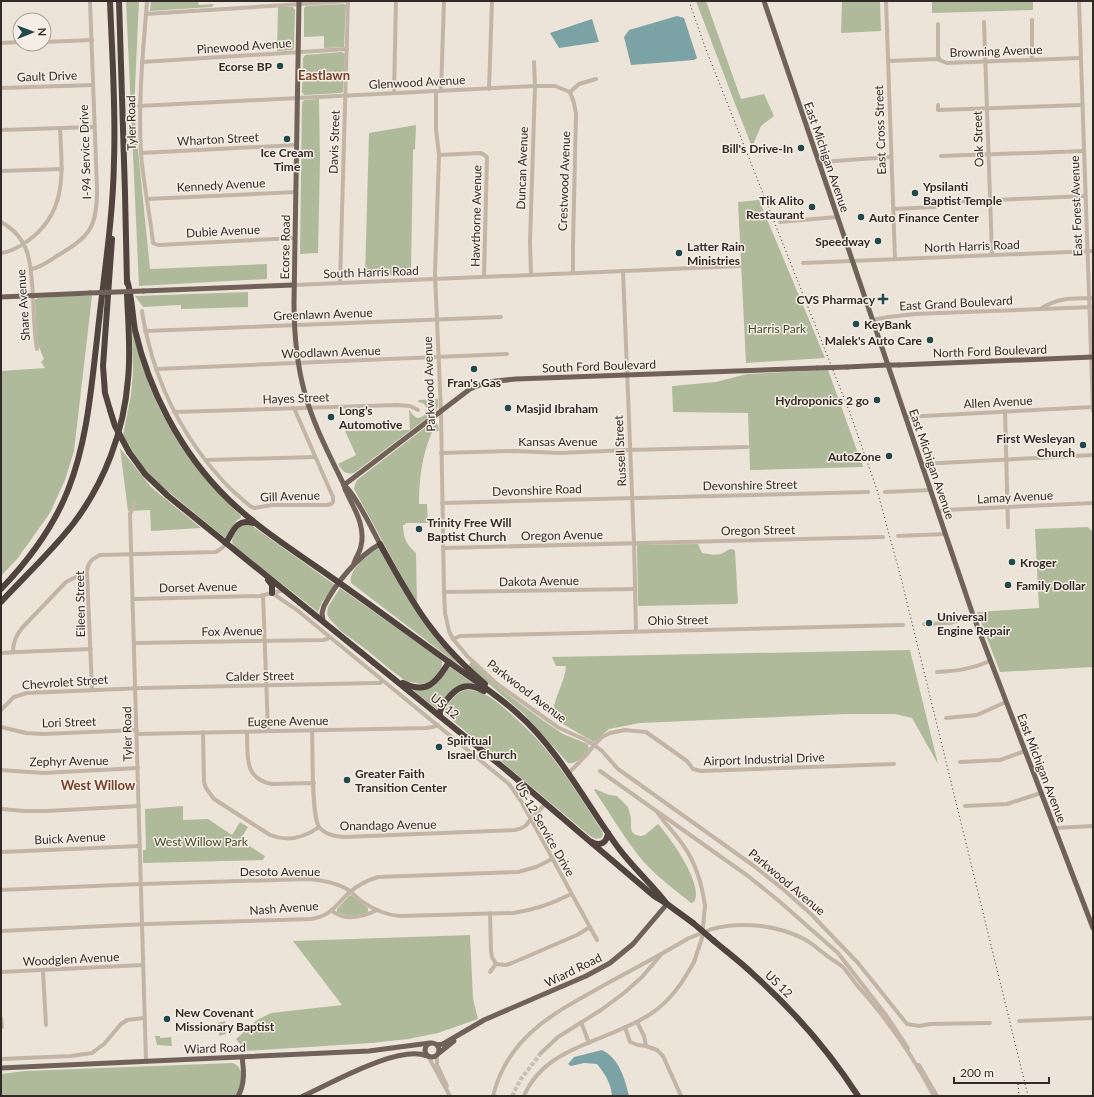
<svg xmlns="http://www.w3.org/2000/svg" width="1094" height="1097" font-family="Lato,sans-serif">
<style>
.green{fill:#afba9b}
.water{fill:#7ba3a6}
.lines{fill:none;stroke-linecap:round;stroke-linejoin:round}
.minor-tunnel{stroke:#c7bfb5;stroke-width:4;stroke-dasharray:4 2;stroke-linecap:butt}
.minor{stroke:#c3b5a6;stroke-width:4}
.major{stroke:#716259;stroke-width:5}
.highway{stroke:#51443e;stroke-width:6}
.rail{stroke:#312a26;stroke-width:1;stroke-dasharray:1 3;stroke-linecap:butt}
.minor-bridge{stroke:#c3b5a6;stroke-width:4}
.major-bridge{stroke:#716259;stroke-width:5}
.highway-bridge{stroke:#51443e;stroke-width:6}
.poi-dot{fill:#21484d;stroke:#f6eee4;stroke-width:1.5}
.labels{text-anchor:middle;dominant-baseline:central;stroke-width:3;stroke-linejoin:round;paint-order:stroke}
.street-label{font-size:12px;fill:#312a26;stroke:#f6eee4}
.poi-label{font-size:12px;font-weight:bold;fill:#312a26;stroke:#f6eee4;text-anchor:start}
.park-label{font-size:12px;fill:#404c2d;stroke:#f6eee4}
.neighbourhood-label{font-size:13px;font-weight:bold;fill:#753e29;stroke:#f6eee4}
</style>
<rect width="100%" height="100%" fill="#ede4d9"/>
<!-- green -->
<g class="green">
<polygon points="126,1 139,1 134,110 150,269 267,264 267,279 139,286"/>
<polygon points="151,1 198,1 199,5 214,4 212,7 150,11"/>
<polygon points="696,1 706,1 741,99 764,94 774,116 761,126 752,147 734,101"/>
<polygon points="842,1 880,1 881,31 841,33"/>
<polygon points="932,1 1033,1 1033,10 932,13"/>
<polygon points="344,4 346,5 344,47 324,48 324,36 304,37 304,8 306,6"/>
<polygon points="278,7 293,7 295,10 294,48 292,50 277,51"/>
<polygon points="342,52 345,54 343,92 340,93 304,95 302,92 303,58 305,55"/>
<polygon points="319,99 320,160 318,253 300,254 302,103 304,100"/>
<polygon points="416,125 415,149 413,150 411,274 365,276 369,133"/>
<polygon points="759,200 825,358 746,363 738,202"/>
<polygon points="248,292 248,307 181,309 181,305 143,307 135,296"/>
<polygon points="68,296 92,296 74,451 65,480 50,513 17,559 1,576 1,371 45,368 41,362 44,359 37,342 35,300 38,298"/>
<path d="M132 329C137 344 140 360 146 376 165 431 200 476 241 516V518L237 520 225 538 158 483 144 468 133 452 123 435 131 395 133 372Z"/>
<polygon points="828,370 863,467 750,470 748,413 673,412 672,386 716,382 747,374"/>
<path d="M438 399V406L436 411 354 473C345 475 343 471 338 464L356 455 345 431 410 430 409 409 412 414 417 418C424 417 426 415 427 408L423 403 418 402 419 400Z"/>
<path d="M435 422 438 425 439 431 432 432C422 455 419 479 419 504H427L428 523H406L405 525H403C404 540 406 543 416 553L417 604 354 489 355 484 357 480 431 423Z"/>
<polygon points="120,448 151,487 201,528 151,531 150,510 128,511"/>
<polygon points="242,524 251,525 335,585 322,602 318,612 235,547 232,542 233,536"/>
<polygon points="1088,527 1093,532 1093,667 1000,672 977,612 1039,608 1035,529"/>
<path d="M698 544 702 553C708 554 718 556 723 553 727 551 728 549 733 549L735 551 738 603 736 604 638 606 637 545Z"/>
<path d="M379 548 436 638 460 666 351 583C348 569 369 554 379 548Z"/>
<polygon points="340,588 435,655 442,661 442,667 432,680 427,683 420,684 406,681 392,671 368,651 341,631 329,618 327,614 328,607"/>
<path d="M910 650 938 764 912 718 895 714H846L640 723 609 729 594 742 561 723 553 712C555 695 565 682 566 666H556L552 657Z"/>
<path d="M471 662 499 688 541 719 563 734 588 744 589 749C583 755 577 765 568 763L524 714 468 666Z"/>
<path d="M449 666 475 685 459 686 454 688 437 709 411 689V688C436 690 436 686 449 666Z"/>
<path d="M465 690C484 689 499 703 512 715 523 725 534 735 543 746 565 772 583 802 602 831L603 835 601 838 596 839 590 836 446 715 444 713C447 704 456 692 465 690Z"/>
<path d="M595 789 609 795 617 796 628 807 631 818V828L632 832 636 835 641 836 645 835 658 824C670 837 705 886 694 902L691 903C674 889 656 876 642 860 624 838 610 813 594 790Z"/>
<polygon points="183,806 183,820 208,819 232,835 240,822 248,827 240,840 265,856 263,860 143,863 143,850 146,850 145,809"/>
<path d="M351 895 368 908V912C357 916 347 917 337 912V909L349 896Z"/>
<polygon points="470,935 473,999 478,1019 438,1033 408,1039 371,1043 246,1051 236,1039 257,1020 271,1013 342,1005 293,941"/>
<polygon points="225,1021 226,1034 219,1036 218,1023"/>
<polygon points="155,1036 160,1036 160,1038 171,1037 172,1046 157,1045"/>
<path d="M232 1063C246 1066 242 1087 235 1096H1V1074L25 1071Z"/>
</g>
<!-- water -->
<g class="water">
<polygon points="677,16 684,18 697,58 694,60 631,65 624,37 629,30"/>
<polygon points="592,19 599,42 559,48 550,33"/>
<path d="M602 1050C619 1058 625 1079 629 1096H612C611 1083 605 1074 597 1064L584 1063 571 1066 568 1064 574 1057Z"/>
</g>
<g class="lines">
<!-- minor-tunnel -->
<polyline class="minor-tunnel" points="512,1096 521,1079 541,1053"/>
<!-- minor -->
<g class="minor">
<path d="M147 1C143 52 138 102 141 153 143 183 150 213 153 243L158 245 295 238"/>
<polyline points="886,1 895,259"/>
<polyline points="1079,1 1093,411"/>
<polyline points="146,14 348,1"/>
<polyline points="1032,20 1032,59"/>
<polyline points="984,22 992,255"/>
<polyline points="938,24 938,56 940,60"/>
<polyline points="44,42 92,40"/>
<polyline points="1,43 20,42"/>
<polyline points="888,61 937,59 947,63 1080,58"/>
<polyline points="142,62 347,49"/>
<polyline points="1,88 93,85"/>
<polyline points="489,89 492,1"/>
<polyline points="436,91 436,129 439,155 435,274 441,412 444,592 445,613 449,631 453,639 468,657 497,684 559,728 584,739 594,745 602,751 618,769 754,866 784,890 811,914 858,963 907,1024 919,1026 930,1024 990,1023"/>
<polyline points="441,91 444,1"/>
<polyline points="570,92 574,103 576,114 573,245 573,273"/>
<polyline points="570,92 579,84 596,79"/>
<polyline points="394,93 396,1"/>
<polyline points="938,105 938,110 1082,105"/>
<polyline points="139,106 535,86 555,86 570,92"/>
<polyline points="1,130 94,127"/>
<polyline points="141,153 297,145"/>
<polyline points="439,155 480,153 483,154 487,157 484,276"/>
<polyline points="941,156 1084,151"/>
<polyline points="819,164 834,161 891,157"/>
<polyline points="1,171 62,169"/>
<polyline points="147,199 296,192"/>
<polyline points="947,202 1085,196"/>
<polyline points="893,209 935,207 940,205"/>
<path d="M1 222C32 239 31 267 33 297 34 315 34 332 37 349"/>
<polyline points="780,222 837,217"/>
<path d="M1 253C10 252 21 246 29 240 68 211 62 171 60 128"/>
<polyline points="803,263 1093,251"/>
<path d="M32 269C41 267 49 261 57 256 90 236 97 228 97 189L90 1"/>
<polyline points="623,271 634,543 636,631"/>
<polyline points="531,275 530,242 535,86 534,62"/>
<polyline points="340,283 348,1"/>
<polyline points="294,285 741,266"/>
<path d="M1042 308C1058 297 1074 299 1093 298"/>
<path d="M142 311C144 327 148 341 152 356 166 403 190 445 223 481 231 490 241 498 250 506L254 508 272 505H327L331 504 333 502V497L294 408"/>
<polyline points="872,320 888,317 915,314 1093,307"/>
<polyline points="145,331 501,317"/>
<polyline points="156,369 507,354"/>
<polyline points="1005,411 1008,527"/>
<polyline points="174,412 397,405 410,406 418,410"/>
<polyline points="905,417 1093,407"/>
<polyline points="441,453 514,451 560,453 628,450 747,447"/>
<polyline points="206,460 315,457"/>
<polyline points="921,464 1093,455"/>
<polyline points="885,492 930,490"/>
<polyline points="442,503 868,492"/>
<polyline points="135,504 130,514 146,1061"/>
<polyline points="938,512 944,510 1093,503"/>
<polyline points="898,536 945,534"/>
<polyline points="443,548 883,537"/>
<polyline points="444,592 635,589"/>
<polyline points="272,593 297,610 509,784 521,801 597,940"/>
<polyline points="263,595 268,731"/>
<polyline points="134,599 260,596 284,590"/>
<polyline points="924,624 950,623 973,615"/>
<polyline points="453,639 460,636 903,625"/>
<polyline points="135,643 323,640 327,639 330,637"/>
<path d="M13 652C13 642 16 636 22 628L66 582 78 576H87"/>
<polyline points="1,653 18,652 91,649"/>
<path d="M937 672C956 671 972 669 990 661"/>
<path d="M92 690 87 571C88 562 92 559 100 555L216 552 222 548 226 543"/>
<polyline points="1,710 14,697 27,693 143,688 376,683 380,683 382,681"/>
<polyline points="946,718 977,715 1006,702"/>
<polyline points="1,727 26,733 43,734 137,730"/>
<path d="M312 730C313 748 311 815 319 827 326 835 334 836 344 837L515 830C527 828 527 823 534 815 538 811 542 808 545 804"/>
<path d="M203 732 204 782 206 788 214 799 270 835C288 842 304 838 319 827"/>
<path d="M247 732C248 755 243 779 272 784L314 783"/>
<polyline points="137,734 426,728 433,727 438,725"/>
<polyline points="960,762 1000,760 1025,751"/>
<polyline points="1,770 43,773 138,768"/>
<polyline points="600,771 748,876 779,901 838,953 886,1015 908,1048"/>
<polyline points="569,773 588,753 594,745 602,737 610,733 625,730 646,732 687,761 693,769 701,771 894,764"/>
<polyline points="965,806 1007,804 1041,793"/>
<polyline points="1,809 25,811 46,811 139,806"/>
<path d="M657 812C665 824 675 833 683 845 696 863 702 884 705 906"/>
<polyline points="1055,828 1093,826"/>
<polyline points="1,852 140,846"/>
<path d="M1 890 141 884 309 879C322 880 333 882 345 888 351 891 355 896 360 900 371 908 386 915 400 916L513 913C534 910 552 904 571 894"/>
<path d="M332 911C346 922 363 917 377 910"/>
<polyline points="490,913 491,951 492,957 496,964 506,965 512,963 577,935 590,927"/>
<path d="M1 931 147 924 311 919C333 915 335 905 350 892 358 885 368 880 378 877L518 872 536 867 552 859"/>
<polyline points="43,971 46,1025"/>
<polyline points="1,972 143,965"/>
<polyline points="490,972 496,964"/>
<polyline points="1,1018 2,1027"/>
<polyline points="1019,1021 1093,1018"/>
<polyline points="581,1022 589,1043"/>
<polyline points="637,1022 644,1036 646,1046 657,1050 663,1056 681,1096"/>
<polyline points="625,1027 630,1042 638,1045 646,1046"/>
<polyline points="541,1053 558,1037 601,1010 624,993 642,977 660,956"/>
<polyline points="437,1055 437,1065 447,1086"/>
<polyline points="428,1056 450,1096"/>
<polyline points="1,1059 71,1056 92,1053 104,1044 121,1024 127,1020 144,1018"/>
<polyline points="919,1065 937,1096"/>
<path d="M493 1096C508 1035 556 1012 606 984 634 969 662 954 689 938 697 935 704 932 712 929 741 921 777 925 804 939 812 943 818 949 826 955 831 959 838 963 843 967 850 975 855 984 862 991 890 1023 914 1058 934 1096"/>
<path d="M524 1096C546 1044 610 1042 652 1013 671 1000 683 982 694 962"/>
</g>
<!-- major -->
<g class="major">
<path d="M299 1 294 303C294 334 297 365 305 394 314 426 330 456 344 485L345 489C353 507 366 525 361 546 360 552 356 557 354 563"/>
<polyline points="764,1 973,615 1093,928"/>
<polyline points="143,291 294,285"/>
<polyline points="1,297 90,293"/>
<polyline points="899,365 1093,357"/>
<polyline points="847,367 887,365"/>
<polyline points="344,485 470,389 487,382 516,379 817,368"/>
<path d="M323 621 322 613 324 606C336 583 357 557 380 544 373 531 355 493 344 485"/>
<circle cx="432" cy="1050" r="7"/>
<polyline points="437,1045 443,1044 484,1020 586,976 610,963 633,944 667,904"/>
<polyline points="439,1053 454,1041"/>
<polyline points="1,1068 369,1051 430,1043"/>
<path d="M238 1096C245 1084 244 1071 242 1057"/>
<path d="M303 1096C330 1084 399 1044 427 1056"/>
</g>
<!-- highway -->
<g class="highway">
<polyline points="119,1 125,193 127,283"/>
<path d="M127 280C132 296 132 313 135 330 142 360 153 390 168 418 184 448 204 476 229 500 259 529 297 553 331 577 371 605 410 634 449 662 472 679 496 694 517 713 559 750 585 802 617 846 632 867 652 884 667 904"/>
<polyline points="110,410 105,393 103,366 112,239"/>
<polyline points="129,452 145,474 168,496 505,769 654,896 667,904 693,923"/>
<path d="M226 543C233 531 237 518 253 523"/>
<path d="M380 544C391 564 402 584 414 603 433 634 458 661 485 684"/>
<polyline points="268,580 272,585 272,593"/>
<path d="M1 589C29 560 53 528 68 490 87 442 91 390 97 339 103 280 113 221 114 161 116 108 112 54 110 1"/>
<path d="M1 602C25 576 51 552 73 524 105 482 124 431 128 379 131 351 128 322 127 294"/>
<path d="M403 683C428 695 436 682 449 662"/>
<path d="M440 716C439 710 442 706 446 701 457 686 467 682 484 691"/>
<path d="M592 842C601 847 607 842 608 833"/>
<path d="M714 941C727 952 742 963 754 975 794 1011 829 1051 858 1096"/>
</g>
<!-- rail -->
<g class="rail">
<polyline points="689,1 705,47 850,413 877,490 901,578 1028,1096"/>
<polyline points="1018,1084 1019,1096"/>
</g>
<!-- minor-bridge -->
<polyline class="minor-bridge" points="694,962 702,938 705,906"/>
<!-- major-bridge -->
<g class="major-bridge">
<polyline points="90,293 143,291"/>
<polyline points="887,365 899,365"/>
<polyline points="817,368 847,367"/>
</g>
<!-- highway-bridge -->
<g class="highway-bridge">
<polyline points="110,410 115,426 129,452"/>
<polyline points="693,923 714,941"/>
</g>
</g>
<!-- markers -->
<g class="poi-dot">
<circle cx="280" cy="66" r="4"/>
<circle cx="287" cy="139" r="4"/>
<circle cx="801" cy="148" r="4"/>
<circle cx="915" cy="193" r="4"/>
<circle cx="812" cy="207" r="4"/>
<circle cx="861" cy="217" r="4"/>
<circle cx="878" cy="241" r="4"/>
<circle cx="679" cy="253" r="4"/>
<path d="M881 293h4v4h4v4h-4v4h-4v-4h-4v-4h4z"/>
<circle cx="856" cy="324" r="4"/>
<circle cx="930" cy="340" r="4"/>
<circle cx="474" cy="369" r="4"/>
<circle cx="877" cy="400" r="4"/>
<circle cx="508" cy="408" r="4"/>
<circle cx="331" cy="417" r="4"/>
<circle cx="1083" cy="445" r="4"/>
<circle cx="889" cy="456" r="4"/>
<circle cx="419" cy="529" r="4"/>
<circle cx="1012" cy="562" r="4"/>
<circle cx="1008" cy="585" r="4"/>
<circle cx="929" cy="623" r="4"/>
<circle cx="439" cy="747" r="4"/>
<circle cx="347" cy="780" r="4"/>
<circle cx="167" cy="1019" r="4"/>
</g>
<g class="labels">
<!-- street labels -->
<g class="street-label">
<text transform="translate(244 46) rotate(-4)">Pinewood Avenue</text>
<text transform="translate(996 51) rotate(-2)">Browning Avenue</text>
<text transform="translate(47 76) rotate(-2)">Gault Drive</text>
<text transform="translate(417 82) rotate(-3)">Glenwood Avenue</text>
<text transform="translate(131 123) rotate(-91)">Tyler Road</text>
<text transform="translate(880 130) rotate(-92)">East Cross Street</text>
<text transform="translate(218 139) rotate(-3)">Wharton Street</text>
<text transform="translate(978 139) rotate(-92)">Oak Street</text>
<text transform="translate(334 142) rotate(-88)">Davis Street</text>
<text transform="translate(85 152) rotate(-92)">I-94 Service Drive</text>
<text transform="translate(827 157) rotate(71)">East Michigan Avenue</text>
<text transform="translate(522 168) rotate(-88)">Duncan Avenue</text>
<text transform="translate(564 181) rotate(-88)">Crestwood Avenue</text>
<text transform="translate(221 185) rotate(-3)">Kennedy Avenue</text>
<text transform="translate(1076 206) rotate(-92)">East Forest Avenue</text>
<text transform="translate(476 216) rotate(-89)">Hawthorne Avenue</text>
<text transform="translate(223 231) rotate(-3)">Dubie Avenue</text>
<text transform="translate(972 246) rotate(-2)">North Harris Road</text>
<text transform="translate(285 247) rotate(-89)">Ecorse Road</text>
<text transform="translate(371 272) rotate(-2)">South Harris Road</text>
<text transform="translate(956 303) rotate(-3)">East Grand Boulevard</text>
<text transform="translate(23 305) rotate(-94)">Share Avenue</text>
<text transform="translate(323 314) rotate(-2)">Greenlawn Avenue</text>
<text transform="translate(990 351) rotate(-2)">North Ford Boulevard</text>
<text transform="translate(331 352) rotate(-2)">Woodlawn Avenue</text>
<text transform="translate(599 366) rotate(-2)">South Ford Boulevard</text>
<text transform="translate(429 384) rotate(-92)">Parkwood Avenue</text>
<text transform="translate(296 398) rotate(-2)">Hayes Street</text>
<text transform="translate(998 402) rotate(-3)">Allen Avenue</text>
<text x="558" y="441">Kansas Avenue</text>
<text transform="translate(620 451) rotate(-93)">Russell Street</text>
<text transform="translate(932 464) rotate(71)">East Michigan Avenue</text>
<text transform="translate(750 485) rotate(-1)">Devonshire Street</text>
<text transform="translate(537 490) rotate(-2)">Devonshire Road</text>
<text transform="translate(290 496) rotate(-2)">Gill Avenue</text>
<text transform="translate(1015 497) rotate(-3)">Lamay Avenue</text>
<text transform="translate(758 530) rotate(-1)">Oregon Street</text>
<text transform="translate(562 535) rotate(-1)">Oregon Avenue</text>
<text transform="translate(539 581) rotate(-1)">Dakota Avenue</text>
<text transform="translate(198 587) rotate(-1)">Dorset Avenue</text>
<text transform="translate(80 604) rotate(-91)">Eileen Street</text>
<text transform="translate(678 620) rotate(-1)">Ohio Street</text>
<text transform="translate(232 631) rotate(-1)">Fox Avenue</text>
<text transform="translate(260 676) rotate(-1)">Calder Street</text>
<text transform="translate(65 682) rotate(-4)">Chevrolet Street</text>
<text transform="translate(527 691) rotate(37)">Parkwood Avenue</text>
<text transform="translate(445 706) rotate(39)">US 12</text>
<text transform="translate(288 721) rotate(-1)">Eugene Avenue</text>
<text transform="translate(69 722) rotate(-2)">Lori Street</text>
<text transform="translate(127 734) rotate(-91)">Tyler Road</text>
<text transform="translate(764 759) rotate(-2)">Airport Industrial Drive</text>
<text transform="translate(69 761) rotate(-1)">Zephyr Avenue</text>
<text transform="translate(1042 768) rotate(69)">East Michigan Avenue</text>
<text transform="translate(388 825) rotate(-1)">Onandago Avenue</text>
<text transform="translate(545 829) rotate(60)">US-12 Service Drive</text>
<text transform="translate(70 838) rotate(-3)">Buick Avenue</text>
<text x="280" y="871">Desoto Avenue</text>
<text transform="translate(787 882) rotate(40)">Parkwood Avenue</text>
<text transform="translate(284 908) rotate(-4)">Nash Avenue</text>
<text transform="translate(71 959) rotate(-3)">Woodglen Avenue</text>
<text transform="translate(573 970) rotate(-26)">Wiard Road</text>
<text transform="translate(779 984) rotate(44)">US 12</text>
<text transform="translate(215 1048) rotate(-2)">Wiard Road</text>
</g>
<!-- poi labels -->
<g class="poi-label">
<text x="272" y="66" text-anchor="end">Ecorse BP</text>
<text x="793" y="148" text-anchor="end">Bill's Drive-In</text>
<text x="287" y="152" text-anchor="middle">Ice Cream<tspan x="287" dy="14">Time</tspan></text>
<text x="923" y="186">Ypsilanti<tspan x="923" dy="14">Baptist Temple</tspan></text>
<text x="804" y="200" text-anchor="end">Tik Alito<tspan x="804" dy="14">Restaurant</tspan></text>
<text x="869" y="217">Auto Finance Center</text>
<text x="870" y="241" text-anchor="end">Speedway</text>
<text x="687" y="246">Latter Rain<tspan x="687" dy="14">Ministries</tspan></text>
<text x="875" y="299" text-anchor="end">CVS Pharmacy</text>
<text x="864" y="324">KeyBank</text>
<text x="922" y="340" text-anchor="end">Malek's Auto Care</text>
<text x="474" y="382" text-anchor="middle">Fran's Gas</text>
<text x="869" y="400" text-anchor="end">Hydroponics 2 go</text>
<text x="516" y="408">Masjid Ibraham</text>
<text x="339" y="410">Long’s<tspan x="339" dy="14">Automotive</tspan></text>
<text x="1075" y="438" text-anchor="end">First Wesleyan<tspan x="1075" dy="14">Church</tspan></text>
<text x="881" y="456" text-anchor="end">AutoZone</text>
<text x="427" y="522">Trinity Free Will<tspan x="427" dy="14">Baptist Church</tspan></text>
<text x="1020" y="562">Kroger</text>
<text x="1016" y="585">Family Dollar</text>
<text x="937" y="616">Universal<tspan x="937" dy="14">Engine Repair</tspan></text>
<text x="447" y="740">Spiritual<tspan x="447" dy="14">Israel Church</tspan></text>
<text x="355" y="773">Greater Faith<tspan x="355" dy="14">Transition Center</tspan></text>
<text x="175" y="1012">New Covenant<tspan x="175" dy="14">Missionary Baptist</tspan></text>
</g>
<!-- park labels -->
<g class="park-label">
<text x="777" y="328">Harris Park</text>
<text x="201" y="841">West Willow Park</text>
</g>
<!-- neighbourhood labels -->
<g class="neighbourhood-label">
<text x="324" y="75">Eastlawn</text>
<text x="98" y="785">West Willow</text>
</g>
</g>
<!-- border -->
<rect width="1094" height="1097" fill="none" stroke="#312a26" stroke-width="4"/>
<!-- north arrow -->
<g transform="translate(32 32) rotate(89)"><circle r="19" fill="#f6eee4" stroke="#a7a098"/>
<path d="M0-3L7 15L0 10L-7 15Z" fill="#21484d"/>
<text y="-6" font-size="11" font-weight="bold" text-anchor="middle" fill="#312a26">N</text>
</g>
<!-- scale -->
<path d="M954 1077v6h95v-6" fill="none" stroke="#312a26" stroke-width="2"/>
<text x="960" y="1077" font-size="12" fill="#312a26" stroke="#f6eee4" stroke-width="3" paint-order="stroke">200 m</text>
</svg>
